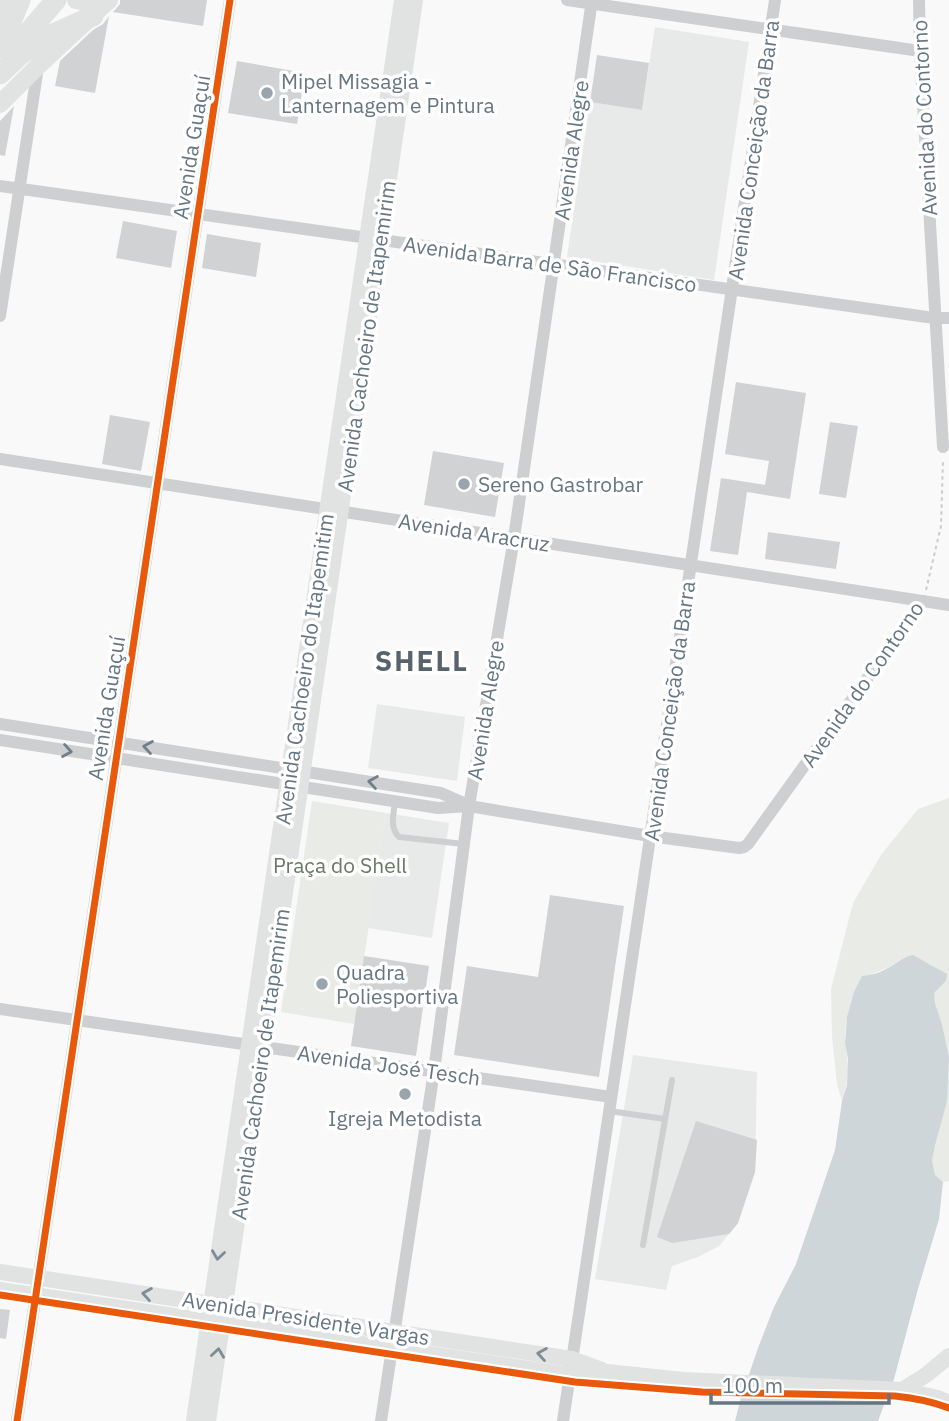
<svg xmlns="http://www.w3.org/2000/svg" width="949" height="1421" font-family="'IBM Plex Sans',sans-serif">
<style>
.built{fill:#e8e9e9}
.green{fill:#e8ebe6}
.water{fill:#ced6d9}
.building{fill:#d0d2d3}
.lines{fill:none;stroke-linecap:round;stroke-linejoin:round}
.path{stroke:#cbcccd;stroke-width:2;stroke-dasharray:3.5 3.5;stroke-linecap:butt}
.lane{stroke:#cecfd0;stroke-width:6}
.street{stroke:#cecfd0;stroke-width:12}
.secondary{stroke:#e1e2e2;stroke-width:16}
.primary{stroke:#e1e2e2;stroke-width:18}
.highway{stroke:#e1e2e2;stroke-width:21}
.cycleway-casing{stroke:#fff;stroke-width:11}
.cycleway{stroke:#e8590c;stroke-width:7}
.oneway{stroke:#707f8b}
.oneway2{stroke:#7e8c96}
.poi-dot{fill:#99a4ac;stroke:#fff;stroke-width:2.5}
.labels{text-anchor:middle;dominant-baseline:central;stroke-width:7;stroke-linejoin:round;paint-order:stroke}
.poi-label{font-size:21px;fill:#657683;stroke:#fff;text-anchor:start}
.street-label{font-size:21px;fill:#657683;stroke:#fff}
.park-label{font-size:21px;fill:#687a64;stroke:#fff}
.district-label{font-size:28px;font-weight:bold;letter-spacing:2px;fill:#57646e;stroke:#fff}
</style>
<rect width="100%" height="100%" fill="#f9f9f9"/>
<!-- built -->
<g class="built">
<polygon points="655,27 749,42 714,280 567,257 590,102 642,110"/>
<polygon points="377,704 465,717 457,781 368,768"/>
<polygon points="386,813 449,823 432,938 368,928"/>
<polygon points="633,1055 757,1072 755,1172 738,1223 719,1246 698,1257 672,1266 666,1290 595,1279"/>
</g>
<!-- green -->
<g class="green">
<path d="M949 798V1057L942 1024 935 1003 934 993 946 981C934 961 926 962 905 957 891 966 879 973 863 976 852 997 845 1017 845 1040 845 1046 847 1051 847 1057 849 1072 847 1086 842 1101L837 1084 832 1036 831 989 853 903 881 855 918 809Z"/>
<polygon points="312,801 386,813 354,1024 281,1012"/>
<polygon points="949,1063 949,1181 943,1182 935,1175 932,1160 941,1122"/>
</g>
<!-- water -->
<path class="water" d="M913 955 947 974 946 981 934 993 935 1003 942 1024 949 1057 947 1101 936 1142 932 1160 935 1175 943 1182 939 1219 918 1289 894 1379 878 1421H735L741 1398 758 1348 774 1307 796 1264 835 1150 842 1101 847 1085 848 1059 845 1043 847 1017 854 992 862 976C871 975 879 973 886 969 896 964 902 957 913 955Z"/>
<!-- building -->
<g class="building">
<polygon points="120,0 207,0 203,26 113,12 120,4"/>
<polygon points="109,16 95,93 55,86 60,61 93,30 103,24"/>
<polygon points="597,55 649,63 642,110 590,102"/>
<polygon points="237,61 305,73 297,124 228,113"/>
<polygon points="14,106 5,156 0,155 0,121"/>
<polygon points="123,221 177,231 171,268 116,258"/>
<polygon points="207,234 261,243 256,277 202,268"/>
<polygon points="736,382 806,393 790,499 747,492 738,555 710,551 721,478 765,485 769,461 725,454"/>
<polygon points="110,415 150,422 141,471 102,464"/>
<polygon points="830,422 858,426 846,498 819,494"/>
<polygon points="433,451 504,463 495,517 424,505"/>
<polygon points="768,532 840,542 836,569 765,559"/>
<polygon points="550,895 624,906 599,1077 454,1055 467,966 538,977"/>
<polygon points="364,956 429,966 416,1056 351,1046"/>
<polygon points="696,1121 757,1140 755,1172 738,1223 729,1234 672,1243 657,1237"/>
<polygon points="0,1309 10,1310 6,1339 0,1338"/>
</g>
<g class="lines">
<!-- path -->
<polyline class="path" points="926,590 941,526 943,460"/>
<!-- lane -->
<g class="lane">
<path d="M395 801C394 814 389 827 399 837L464 844"/>
<polyline points="609,1111 665,1119"/>
<polyline points="643,1245 672,1080"/>
</g>
<!-- street -->
<g class="street">
<polyline points="567,0 920,51"/>
<polyline points="919,0 920,51 943,447"/>
<polyline points="0,186 934,318 949,318"/>
<polyline points="0,316 38,67"/>
<polyline points="0,459 949,605"/>
<polyline points="0,724 441,793 468,805"/>
<polyline points="0,740 438,808 469,806 650,836 739,848 744,847 748,844 923,601"/>
<polyline points="0,1009 611,1097"/>
<polyline points="17,1421 230,0"/>
<polyline points="381,1421 434,1071 469,806 514,538 592,0"/>
<polyline points="563,1421 775,0"/>
</g>
<!-- secondary -->
<g class="secondary">
<polyline points="0,1272 572,1359 602,1370"/>
<polyline points="0,1290 570,1375 607,1372 683,1380 902,1390 938,1398 949,1403"/>
<polyline points="902,1390 926,1375 949,1356"/>
<polyline points="194,1421 402,0"/>
<polyline points="208,1421 415,0"/>
</g>
<!-- primary -->
<g class="primary">
<polyline points="76,0 91,3 108,1"/>
<polyline points="0,11 8,0"/>
<polyline points="0,104 38,66 109,0"/>
</g>
<!-- highway -->
<g class="highway">
<polyline points="0,48 20,0"/>
<polyline points="14,49 56,0"/>
<polyline points="0,74 20,55 40,40 93,16"/>
</g>
<defs>
<g id="cycleway">
<path d="M0 1295 575 1382 702 1392 895 1396C914 1398 931 1401 949 1408"/>
<polyline points="17,1421 230,0"/>
</g>
</defs>
<!-- cycleway casing -->
<use href="#cycleway" class="cycleway-casing"/>
<!-- cycleway -->
<use href="#cycleway" class="cycleway"/>
</g>
<!-- one-way arrows -->
<defs><path id="oneway-chevron" d="M-2-3.5L2.5 0L-2 3.5" fill="none" stroke-width="1.6" stroke-linecap="round" stroke-linejoin="round" transform="scale(1.75)"/></defs>
<g class="oneway">
<use href="#oneway-chevron" transform="translate(148 747) rotate(-171)"/>
<use href="#oneway-chevron" transform="translate(67 751) rotate(9)"/>
<use href="#oneway-chevron" transform="translate(373 782) rotate(-171)"/>
</g>
<g class="oneway2">
<use href="#oneway-chevron" transform="translate(218 1255) rotate(98)"/>
<use href="#oneway-chevron" transform="translate(147 1294) rotate(-171)"/>
<use href="#oneway-chevron" transform="translate(218 1353) rotate(-82)"/>
<use href="#oneway-chevron" transform="translate(542 1354) rotate(-171)"/>
</g>
<!-- markers -->
<g class="poi-dot">
<circle cx="267" cy="93" r="7"/>
<circle cx="464" cy="484" r="7"/>
<circle cx="322" cy="984" r="7"/>
<circle cx="405" cy="1094" r="7"/>
</g>
<g class="labels">
<!-- poi labels -->
<g class="poi-label">
<text x="281" y="81">Mipel Missagia -<tspan x="281" dy="24">Lanternagem e Pintura</tspan></text>
<text x="478" y="484">Sereno Gastrobar</text>
<text x="336" y="972">Quadra<tspan x="336" dy="24">Poliesportiva</tspan></text>
<text x="405" y="1118" text-anchor="middle">Igreja Metodista</text>
</g>
<!-- street labels -->
<g class="street-label">
<text transform="translate(924 118) rotate(-93)">Avenida do Contorno</text>
<text transform="translate(191 147) rotate(-81)">Avenida Guaçuí</text>
<text transform="translate(571 150) rotate(-82)">Avenida Alegre</text>
<text transform="translate(753 150) rotate(-82)">Avenida Conceição da Barra</text>
<text transform="translate(550 264) rotate(8)">Avenida Barra de São Francisco</text>
<text transform="translate(366 336) rotate(-82)">Avenida Cachoeiro de Itapemirim</text>
<text transform="translate(474 532) rotate(9)">Avenida Aracruz</text>
<text transform="translate(304 669) rotate(-82)">Avenida Cachoeiro do Itapemitim</text>
<text transform="translate(862 684) rotate(-55)">Avenida do Contorno</text>
<text transform="translate(106 708) rotate(-81)">Avenida Guaçuí</text>
<text transform="translate(485 710) rotate(-81)">Avenida Alegre</text>
<text transform="translate(669 711) rotate(-82)">Avenida Conceição da Barra</text>
<text transform="translate(260 1064) rotate(-82)">Avenida Cachoeiro de Itapemirim</text>
<text transform="translate(389 1065) rotate(8)">Avenida José Tesch</text>
<text transform="translate(306 1318) rotate(9)">Avenida Presidente Vargas</text>
</g>
<!-- park labels -->
<g class="park-label">
<text x="340" y="865">Praça do Shell</text>
</g>
<!-- district labels -->
<g class="district-label">
<text x="422" y="660">SHELL</text>
</g>
</g>
<!-- scale -->
<path d="M711 1393v10h178v-10" fill="none" stroke="#657683" stroke-width="3.5"/>
<text x="722" y="1393" font-size="21" fill="#657683" stroke="#ffffff" stroke-width="5" paint-order="stroke">100 m</text>
</svg>
